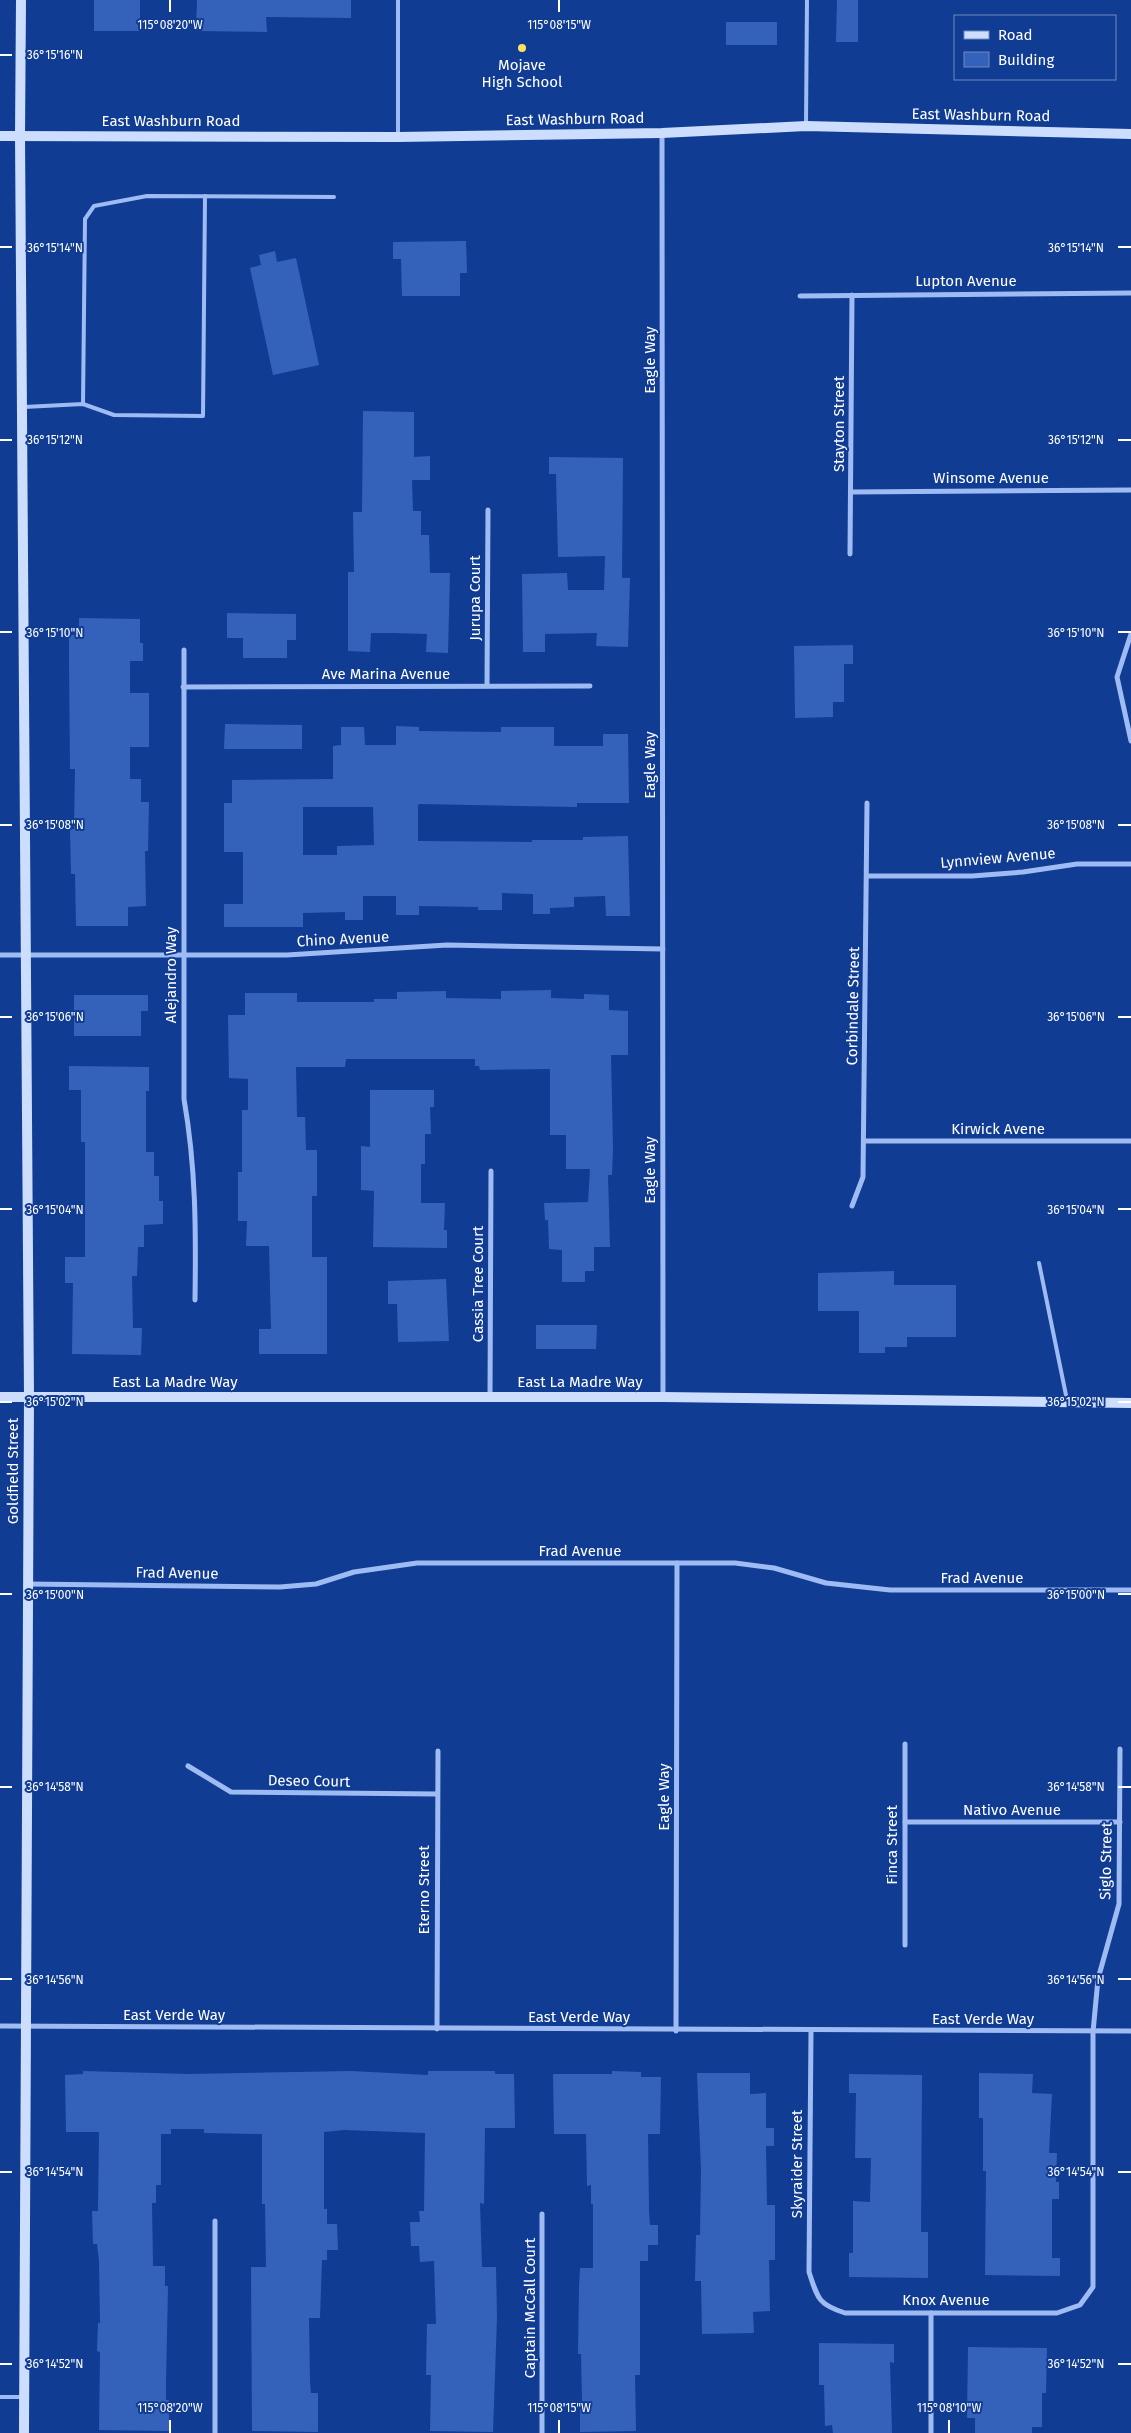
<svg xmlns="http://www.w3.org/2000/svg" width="1131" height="2433" font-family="'Fira Sans',sans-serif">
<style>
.building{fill:#3462bb;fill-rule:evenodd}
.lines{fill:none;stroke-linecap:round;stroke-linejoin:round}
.lane{stroke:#9ebcf3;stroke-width:4}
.street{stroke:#9ebcf3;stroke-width:5}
.secondary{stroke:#cdddfd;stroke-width:10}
.ticks{fill:none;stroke:#fff;stroke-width:2}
.poi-dot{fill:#ffe260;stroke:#113c93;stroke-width:2}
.labels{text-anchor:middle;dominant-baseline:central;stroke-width:4;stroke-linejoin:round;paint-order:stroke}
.poi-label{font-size:15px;fill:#fff;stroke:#113c93}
.street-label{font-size:15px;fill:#fff;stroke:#113c93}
.ticks-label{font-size:12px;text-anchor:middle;fill:#fff;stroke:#113c93;stroke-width:4;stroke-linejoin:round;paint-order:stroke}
</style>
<rect width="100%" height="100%" fill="#113c93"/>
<!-- building -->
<g class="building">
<rect x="94" y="0" width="46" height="31"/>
<polygon points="197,0 351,0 351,18 266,17 267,32 196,31"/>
<polygon points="837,0 858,0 858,42 836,42"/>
<rect x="726" y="22" width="51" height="23"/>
<polygon points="466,241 467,273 460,273 460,296 402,296 401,259 393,259 393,242"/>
<polygon points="275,251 277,262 296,258 319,365 273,375 250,268 261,265 259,255"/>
<polygon points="363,411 414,412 414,457 430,456 430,480 412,480 413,511 421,511 421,535 429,535 430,573 450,573 448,653 426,652 427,634 393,633 371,633 370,652 348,651 348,572 354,572 353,512 362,512"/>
<polygon points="549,457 623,458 622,578 630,578 628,647 596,646 597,633 545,634 545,652 523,652 522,574 567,573 568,590 604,590 605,556 558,557 556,474 549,474"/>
<polygon points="227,613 296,614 296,640 287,640 287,658 243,658 243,638 227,638"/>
<polygon points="79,618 140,619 140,643 143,643 143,661 130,661 130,693 149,693 149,747 130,747 130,779 141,779 141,802 149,802 148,851 145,851 146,906 128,907 128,926 76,926 75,874 71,874 70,829 74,829 75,769 70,769 69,660 69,635 79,635"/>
<polygon points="853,645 853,664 844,664 844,702 833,702 833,717 795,718 794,646"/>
<polygon points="225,724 302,725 302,749 224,749"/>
<path d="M396 726 419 727V731L501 732V727H554V746H603V734H628L629 803H577V807L419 804 418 806V841L532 842V840H583V837L628 836 630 916H606L605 896 574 897V907L550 908V914H533V894L502 893V910H478V907L419 906V915H396V896H363V920H345V912L303 913V927H224V904H243V852H224V803H232V780L333 779V746L341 745V727H364L365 745H396ZM303 807H373L374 845 337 846V855H303Z"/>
<polygon points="551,990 551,998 584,999 584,994 609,995 609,1010 628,1011 628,1055 611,1055 613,1148 612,1175 608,1175 610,1247 594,1247 594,1271 585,1271 585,1282 562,1282 562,1250 549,1249 548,1220 545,1220 544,1203 588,1202 590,1169 566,1169 566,1135 550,1135 550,1069 480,1070 479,1066 475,1066 475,1059 346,1059 345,1067 296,1067 297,1117 305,1117 306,1150 317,1150 317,1196 312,1196 312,1257 327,1257 327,1354 259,1354 259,1329 271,1329 269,1246 246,1246 247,1221 238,1221 238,1172 242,1172 242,1110 248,1110 248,1079 229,1078 228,1015 245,1015 245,993 297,993 297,1002 374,1002 374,999 397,999 397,992 446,991 446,998 501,999 501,991"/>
<polygon points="74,995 148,995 148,1011 141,1011 141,1036 74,1036"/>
<polygon points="69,1066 149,1067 149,1091 146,1091 146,1152 154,1152 154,1176 159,1176 159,1201 163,1201 163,1224 144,1225 144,1247 138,1247 137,1276 132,1276 133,1328 142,1328 141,1355 72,1354 73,1283 65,1283 65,1257 85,1257 85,1142 81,1142 81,1090 69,1090"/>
<polygon points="370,1090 434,1090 434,1107 430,1107 431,1134 425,1134 425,1164 421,1164 421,1203 445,1203 444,1230 447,1230 447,1248 373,1247 374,1191 361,1190 361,1146 370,1147"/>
<polygon points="894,1271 894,1285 956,1285 956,1337 907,1337 907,1347 885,1347 885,1353 859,1353 859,1311 818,1311 818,1273"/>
<polygon points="446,1279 449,1341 398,1342 397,1304 388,1304 388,1281"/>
<polygon points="536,1325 597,1325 596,1349 536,1349"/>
<polygon points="83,2071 188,2074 351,2071 428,2075 428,2071 495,2071 495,2074 514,2074 515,2128 485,2128 484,2204 480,2203 482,2267 496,2267 497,2317 493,2432 430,2431 431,2375 426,2375 427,2324 436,2324 434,2261 420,2262 419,2246 411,2246 410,2222 420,2222 419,2211 424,2211 425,2133 344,2130 324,2132 324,2209 327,2209 327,2224 337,2224 338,2250 327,2250 327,2260 322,2260 320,2318 309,2318 310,2382 311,2393 318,2393 318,2432 252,2431 251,2267 266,2267 265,2204 262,2204 262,2134 204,2133 204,2129 171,2129 171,2134 161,2134 161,2185 156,2185 156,2203 152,2203 153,2266 165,2266 165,2286 168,2286 166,2382 166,2400 169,2400 169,2431 99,2430 100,2352 97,2351 98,2323 100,2323 99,2261 97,2244 93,2244 92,2211 98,2211 99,2132 66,2132 65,2075 83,2074"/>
<polygon points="612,2071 641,2072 641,2077 661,2077 660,2134 648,2134 649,2211 650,2225 658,2225 658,2245 648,2245 648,2261 640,2261 640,2375 635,2375 636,2431 580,2432 580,2401 582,2401 581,2354 578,2354 579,2287 580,2268 593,2268 593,2204 591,2204 591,2185 587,2186 586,2134 554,2134 553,2074 612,2074"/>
<polygon points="697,2073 750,2073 750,2094 766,2093 766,2128 774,2128 774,2146 766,2146 767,2205 775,2205 775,2260 769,2260 770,2311 753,2312 754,2333 702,2334 701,2281 695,2281 696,2235 700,2235 701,2170"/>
<polygon points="979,2073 1033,2074 1032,2093 1052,2094 1049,2153 1057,2153 1056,2182 1059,2182 1059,2199 1052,2199 1052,2258 1060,2258 1060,2276 985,2275 986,2171 983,2171 983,2118 979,2118"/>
<polygon points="849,2074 922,2075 921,2232 928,2232 928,2278 849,2277 849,2253 853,2253 853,2201 870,2202 871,2158 855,2158 856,2093 849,2093"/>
<polygon points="819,2343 894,2344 894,2363 890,2362 892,2433 833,2433 832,2425 825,2426 824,2385 819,2385"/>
<polygon points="968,2347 1047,2348 1046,2393 1042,2393 1042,2427 1032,2427 1032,2433 975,2433 975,2418 967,2418"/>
</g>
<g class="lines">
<!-- lane -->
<g class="lane">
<polyline points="398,0 398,135"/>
<polyline points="806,125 807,0"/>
<polyline points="83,404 85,219 94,206 147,196 334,197"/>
<polyline points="24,407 83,404 114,415 203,416 205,196"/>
<polyline points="1039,1263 1067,1400"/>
<polyline points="0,2397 23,2397"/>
</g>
<!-- street -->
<g class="street">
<polyline points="662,133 663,1397"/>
<polyline points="800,296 1131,293"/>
<polyline points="851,492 1131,490"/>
<polyline points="850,554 852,295"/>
<polyline points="1131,634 1117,677 1131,741"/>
<path d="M184 650V1099C196 1168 196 1230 195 1300"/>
<polyline points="487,686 488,510"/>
<polyline points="183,687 590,686"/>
<polyline points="867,876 972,876 1023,872 1077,864 1131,864"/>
<polyline points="0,955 287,955 447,945 663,949"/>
<polyline points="864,1141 1131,1141"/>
<polyline points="852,1206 863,1177 867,803"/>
<polyline points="490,1397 491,1171"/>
<polyline points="28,1584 280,1587 316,1584 354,1572 417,1563 735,1563 774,1568 826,1583 890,1590 1131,1590"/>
<polyline points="188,1766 231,1792 437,1794"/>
<polyline points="905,1822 1120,1822"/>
<polyline points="905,1945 905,1744"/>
<polyline points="0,2026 1131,2031"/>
<polyline points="437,2029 438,1751"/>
<polyline points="676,2031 677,1563"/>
<path d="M811 2031 809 2272C818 2299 818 2304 845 2313H1057L1080 2305 1093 2287V2032L1098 1979 1119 1904 1120 1749"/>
<polyline points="215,2221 215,2433"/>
<polyline points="931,2313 931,2433"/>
<polyline points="542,2433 542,2214"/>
</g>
<!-- secondary -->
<g class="secondary">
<polyline points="21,0 20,136 29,1397 24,2433"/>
<polyline points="0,136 398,137 662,133 806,126 1131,134"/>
<polyline points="0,1397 663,1397 1131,1403"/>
</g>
</g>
<!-- ticks -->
<path class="ticks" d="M170 0V12M559 0V12M0 55H12M0 247H12M1118 247H1131M0 440H12M1118 440H1131M0 632H12M1118 632H1131M0 825H12M1118 825H1131M0 1017H12M1118 1017H1131M0 1209H12M1118 1209H1131M0 1402H12M1118 1402H1131M0 1594H12M1118 1594H1131M0 1787H12M1118 1787H1131M0 1979H12M1118 1979H1131M0 2172H12M1118 2172H1131M0 2364H12M1118 2364H1131M170 2420V2433M559 2420V2433M949 2420V2433"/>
<!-- markers -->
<circle class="poi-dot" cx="522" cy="48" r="5"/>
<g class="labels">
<!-- poi labels -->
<g class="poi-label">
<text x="522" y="65">Mojave<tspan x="522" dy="17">High School</tspan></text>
</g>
<!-- street labels -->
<g class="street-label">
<text transform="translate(981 115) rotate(1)">East Washburn Road</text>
<text transform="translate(575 119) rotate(-1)">East Washburn Road</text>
<text x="171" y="121">East Washburn Road</text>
<text x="966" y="281">Lupton Avenue</text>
<text transform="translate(650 360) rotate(-90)">Eagle Way</text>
<text transform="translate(839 424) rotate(-90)">Stayton Street</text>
<text x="991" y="478">Winsome Avenue</text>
<text transform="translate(475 598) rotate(-90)">Jurupa Court</text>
<text x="386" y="674">Ave Marina Avenue</text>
<text transform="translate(650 765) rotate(-90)">Eagle Way</text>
<text transform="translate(998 858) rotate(-5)">Lynnview Avenue</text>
<text transform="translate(343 939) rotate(-3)">Chino Avenue</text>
<text transform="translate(171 975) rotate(-90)">Alejandro Way</text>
<text transform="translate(853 1006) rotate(-89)">Corbindale Street</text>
<text x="998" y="1129">Kirwick Avene</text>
<text transform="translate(650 1170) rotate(-90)">Eagle Way</text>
<text transform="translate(478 1284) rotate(-90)">Cassia Tree Court</text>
<text x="175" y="1382">East La Madre Way</text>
<text x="580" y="1382">East La Madre Way</text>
<text transform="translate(13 1471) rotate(-90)">Goldfield Street</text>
<text x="580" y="1551">Frad Avenue</text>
<text transform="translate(177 1573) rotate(1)">Frad Avenue</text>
<text x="982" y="1578">Frad Avenue</text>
<text transform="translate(309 1781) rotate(1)">Deseo Court</text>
<text transform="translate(664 1797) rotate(-90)">Eagle Way</text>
<text x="1012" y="1810">Nativo Avenue</text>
<text transform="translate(892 1845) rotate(-90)">Finca Street</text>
<text transform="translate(1106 1861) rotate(-89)">Siglo Street</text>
<text transform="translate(424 1890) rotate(-90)">Eterno Street</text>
<text x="174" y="2015">East Verde Way</text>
<text x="579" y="2017">East Verde Way</text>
<text x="983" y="2019">East Verde Way</text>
<text transform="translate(797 2164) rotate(-90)">Skyraider Street</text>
<text x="946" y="2300">Knox Avenue</text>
<text transform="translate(530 2308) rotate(-90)">Captain McCall Court</text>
</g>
</g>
<g class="ticks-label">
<text x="170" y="29">115°08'20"W</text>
<text x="559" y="29">115°08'15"W</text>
<text x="55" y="59">36°15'16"N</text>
<text x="55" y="252">36°15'14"N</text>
<text x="1076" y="252">36°15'14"N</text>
<text x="55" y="444">36°15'12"N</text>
<text x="1076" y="444">36°15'12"N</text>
<text x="55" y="637">36°15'10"N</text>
<text x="1076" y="637">36°15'10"N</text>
<text x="55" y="829">36°15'08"N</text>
<text x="1076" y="829">36°15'08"N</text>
<text x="55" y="1021">36°15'06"N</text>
<text x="1076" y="1021">36°15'06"N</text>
<text x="55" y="1214">36°15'04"N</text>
<text x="1076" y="1214">36°15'04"N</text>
<text x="55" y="1406">36°15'02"N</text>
<text x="1076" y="1406">36°15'02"N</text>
<text x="55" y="1599">36°15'00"N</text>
<text x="1076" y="1599">36°15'00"N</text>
<text x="55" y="1791">36°14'58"N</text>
<text x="1076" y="1791">36°14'58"N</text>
<text x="55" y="1984">36°14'56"N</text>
<text x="1076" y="1984">36°14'56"N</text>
<text x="55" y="2176">36°14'54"N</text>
<text x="1076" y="2176">36°14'54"N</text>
<text x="55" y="2368">36°14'52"N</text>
<text x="1076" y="2368">36°14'52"N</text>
<text x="170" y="2412">115°08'20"W</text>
<text x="559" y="2412">115°08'15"W</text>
<text x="949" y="2412">115°08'10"W</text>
</g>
<!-- legend -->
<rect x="954" y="15" width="162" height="65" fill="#113c93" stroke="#708abe"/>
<rect x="964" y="31" width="25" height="8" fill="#cdddfd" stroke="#708abe"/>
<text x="998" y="40" font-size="15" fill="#ffffff">Road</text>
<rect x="964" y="52" width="25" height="15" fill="#3462bb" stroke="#708abe"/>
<text x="998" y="65" font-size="15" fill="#ffffff">Building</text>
</svg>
